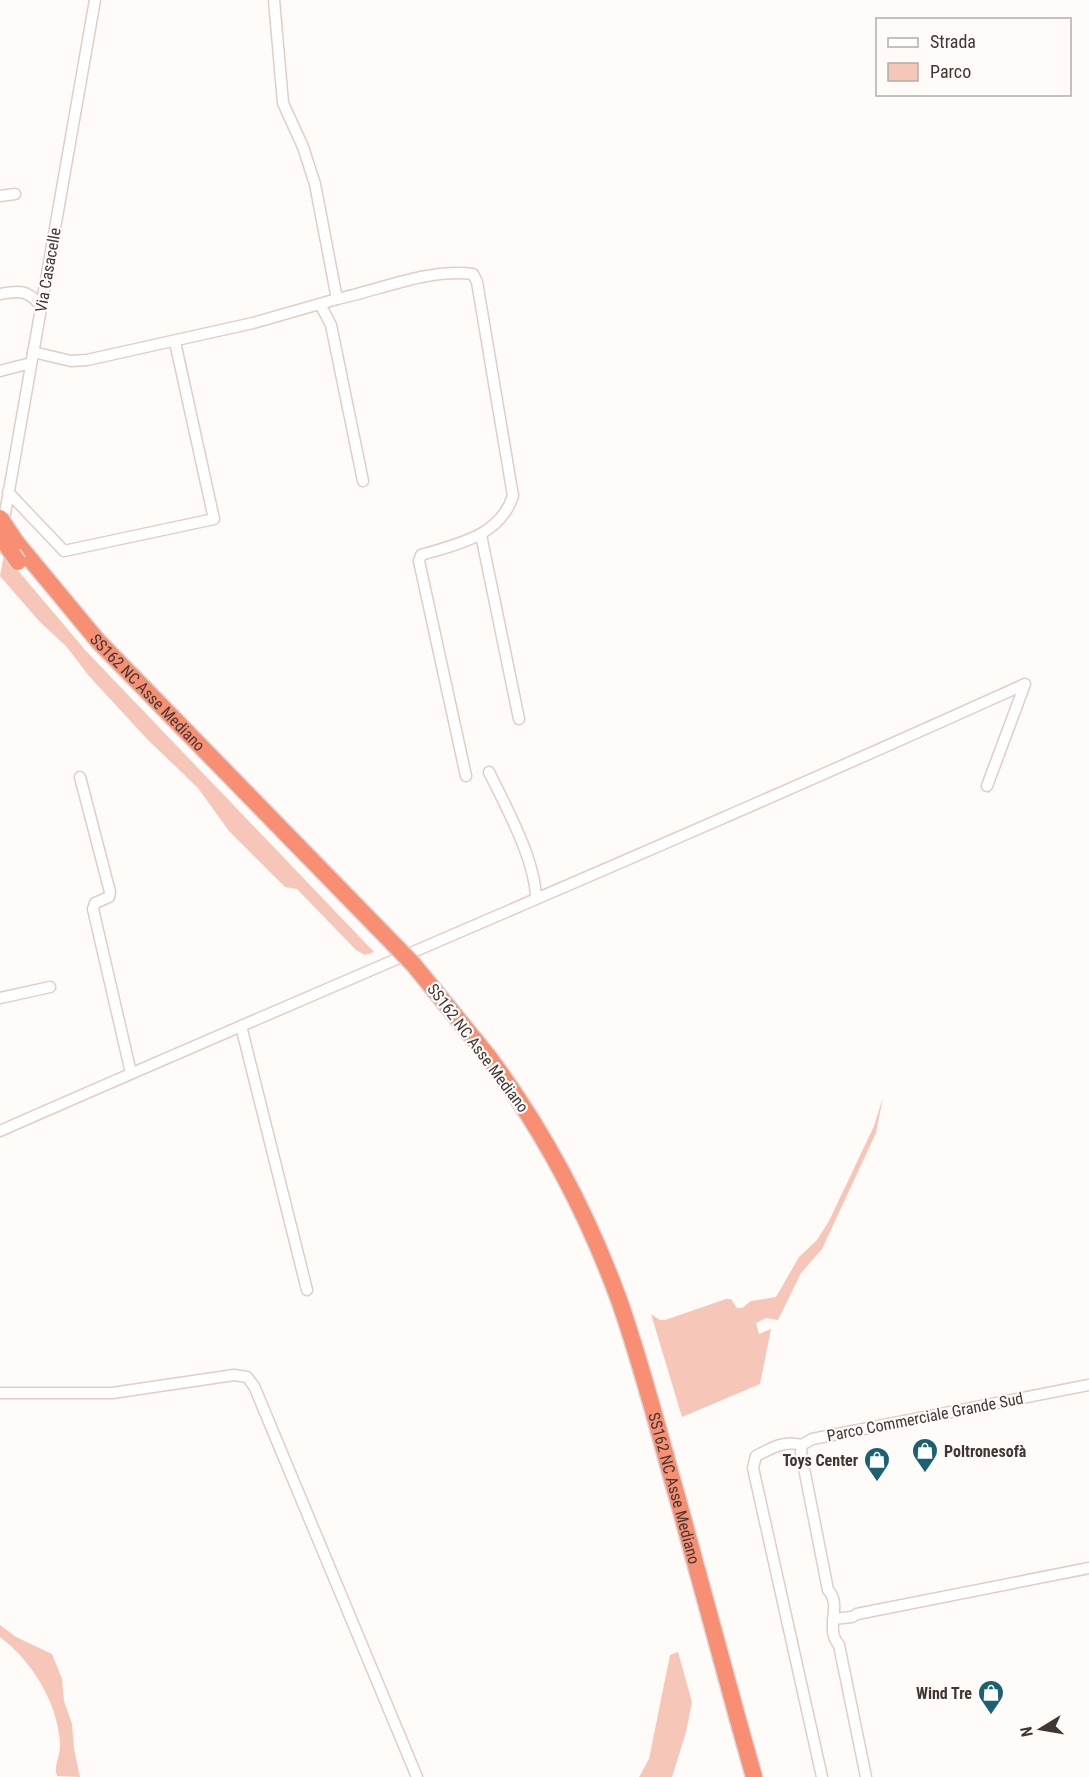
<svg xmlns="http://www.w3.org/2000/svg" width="1089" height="1777" font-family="'Roboto Condensed',sans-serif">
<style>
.green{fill:#f6c6b9}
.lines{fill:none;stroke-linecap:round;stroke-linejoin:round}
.minor-casing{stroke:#e2cdc7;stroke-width:13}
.highway-casing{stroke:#d9d7d7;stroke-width:19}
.minor{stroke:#fff;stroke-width:10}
.highway{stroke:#f88f73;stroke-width:16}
.highway-bridge-casing{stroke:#d9d7d7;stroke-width:19;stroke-linecap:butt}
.highway-bridge{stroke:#f88f73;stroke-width:16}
.labels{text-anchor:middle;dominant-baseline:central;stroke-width:4.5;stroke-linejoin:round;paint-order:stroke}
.street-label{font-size:16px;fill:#403735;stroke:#fffbf9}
.poi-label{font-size:16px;font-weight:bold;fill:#403735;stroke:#fffbf9;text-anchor:end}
</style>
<rect width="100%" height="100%" fill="#fffbf9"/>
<!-- green -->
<g class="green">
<polygon points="4,554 86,651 374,952 365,955 356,950 297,889 285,887 229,831 198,788 147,739 89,676 66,646 40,622 0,576"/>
<polygon points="883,1097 876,1133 822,1249 801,1273 778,1320 766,1318 756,1323 759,1334 771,1329 760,1384 682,1417 651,1314 660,1320 665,1320 726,1299 731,1299 737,1308 742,1308 751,1301 776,1297 799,1257 817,1240 829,1221 874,1126"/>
<path d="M0 1625 16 1637 52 1654 62 1679 64 1701 72 1724 74 1749 80 1777 57 1776C53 1766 61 1755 60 1744 58 1703 32 1661 0 1637Z"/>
<polygon points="678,1652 692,1702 686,1732 672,1777 639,1777 649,1759 670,1655"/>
</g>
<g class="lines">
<defs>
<g id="minor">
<path d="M274 0 283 103 303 147 315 184 337 299C380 290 429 268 473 274L477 282 513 496C500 536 458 544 421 555L419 561 466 776"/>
<polyline points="0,196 15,194"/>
<path d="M0 294C21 290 28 290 42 307"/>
<polyline points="321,306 331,325 363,481"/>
<polyline points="33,352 71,361 87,360 253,323 337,299"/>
<polyline points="0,371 31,363"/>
<polyline points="8,492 64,551 214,519 175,342"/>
<polyline points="3,525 95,0"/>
<polyline points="481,535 519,719"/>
<path d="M489 772C506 807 535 859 536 898"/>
<polyline points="80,777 110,892 109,897 95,903 93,909 131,1073"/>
<polyline points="0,998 50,987"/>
<polyline points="241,1026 307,1290"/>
<path d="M0 1131C341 981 685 838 1025 684L987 786"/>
<polyline points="0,1393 112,1393 234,1375 247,1377 254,1386 417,1777"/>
<path d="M802 1445C784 1440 772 1448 756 1456L753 1468 822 1777"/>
<polyline points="833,1619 852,1617 857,1614 1089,1568"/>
<path d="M866 1777 839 1645C824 1629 843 1606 828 1590L801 1453 802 1445 812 1439 1089 1385"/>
</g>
<g id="highway">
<path id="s1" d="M16 542 98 641 376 926"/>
<path id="s2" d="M488 1056C543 1130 587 1212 619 1300 642 1365 659 1433 678 1500 703 1593 728 1685 754 1777"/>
</g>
</defs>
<!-- minor casing -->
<use href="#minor" class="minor-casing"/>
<!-- highway casing -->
<use href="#highway" class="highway-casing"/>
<!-- minor -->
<use href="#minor" class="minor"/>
<!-- highway -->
<use href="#highway" class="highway"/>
<defs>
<g id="highway-bridge">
<polyline points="0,518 16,542"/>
<polyline points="0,536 18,562"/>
<polyline points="376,926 413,964 488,1056"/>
</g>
</defs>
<!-- highway-bridge casing -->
<use href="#highway-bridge" class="highway-bridge-casing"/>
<!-- highway-bridge -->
<use href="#highway-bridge" class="highway-bridge"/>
</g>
<!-- icons -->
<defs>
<symbol id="shop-pin" viewBox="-11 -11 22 30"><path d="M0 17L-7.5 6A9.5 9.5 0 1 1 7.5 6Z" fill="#1a6271" stroke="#fffbf9"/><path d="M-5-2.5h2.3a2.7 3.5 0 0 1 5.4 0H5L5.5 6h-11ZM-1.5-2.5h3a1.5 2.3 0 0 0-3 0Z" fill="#fff"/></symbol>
</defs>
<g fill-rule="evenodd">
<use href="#shop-pin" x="910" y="1436" width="30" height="40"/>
<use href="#shop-pin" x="862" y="1445" width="30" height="40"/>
<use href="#shop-pin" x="976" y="1678" width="30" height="40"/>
</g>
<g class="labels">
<!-- street labels -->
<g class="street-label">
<text transform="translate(48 270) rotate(-80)">Via Casacelle</text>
<text stroke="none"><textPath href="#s1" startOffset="200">SS162 NC Asse Mediano</textPath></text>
<text transform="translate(478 1048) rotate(53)">SS162 NC Asse Mediano</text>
<text transform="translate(925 1417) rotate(-11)">Parco Commerciale Grande Sud</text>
<text stroke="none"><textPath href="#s2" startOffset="474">SS162 NC Asse Mediano</textPath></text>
</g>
<!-- poi labels -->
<g class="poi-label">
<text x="944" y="1451" text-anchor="start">Poltronesofà</text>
<text x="858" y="1460">Toys Center</text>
<text x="972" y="1693">Wind Tre</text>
</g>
</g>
<!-- legend -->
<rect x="876" y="18" width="195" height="78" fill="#fffbf9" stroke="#b3adab" stroke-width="1.5"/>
<rect x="888" y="38" width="30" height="9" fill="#ffffff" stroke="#b3adab" stroke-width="1.5"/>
<text x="930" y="48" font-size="18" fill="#403735">Strada</text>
<rect x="888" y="63" width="30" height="18" fill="#f6c6b9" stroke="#b3adab" stroke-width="1.5"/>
<text x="930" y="78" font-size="18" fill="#403735">Parco</text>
<!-- north arrow -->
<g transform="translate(1041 1729) rotate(259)" stroke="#fffbf9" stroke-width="4.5" paint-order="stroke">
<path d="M0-4.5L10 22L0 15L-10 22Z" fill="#403735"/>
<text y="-9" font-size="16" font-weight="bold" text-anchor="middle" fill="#403735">N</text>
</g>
</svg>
